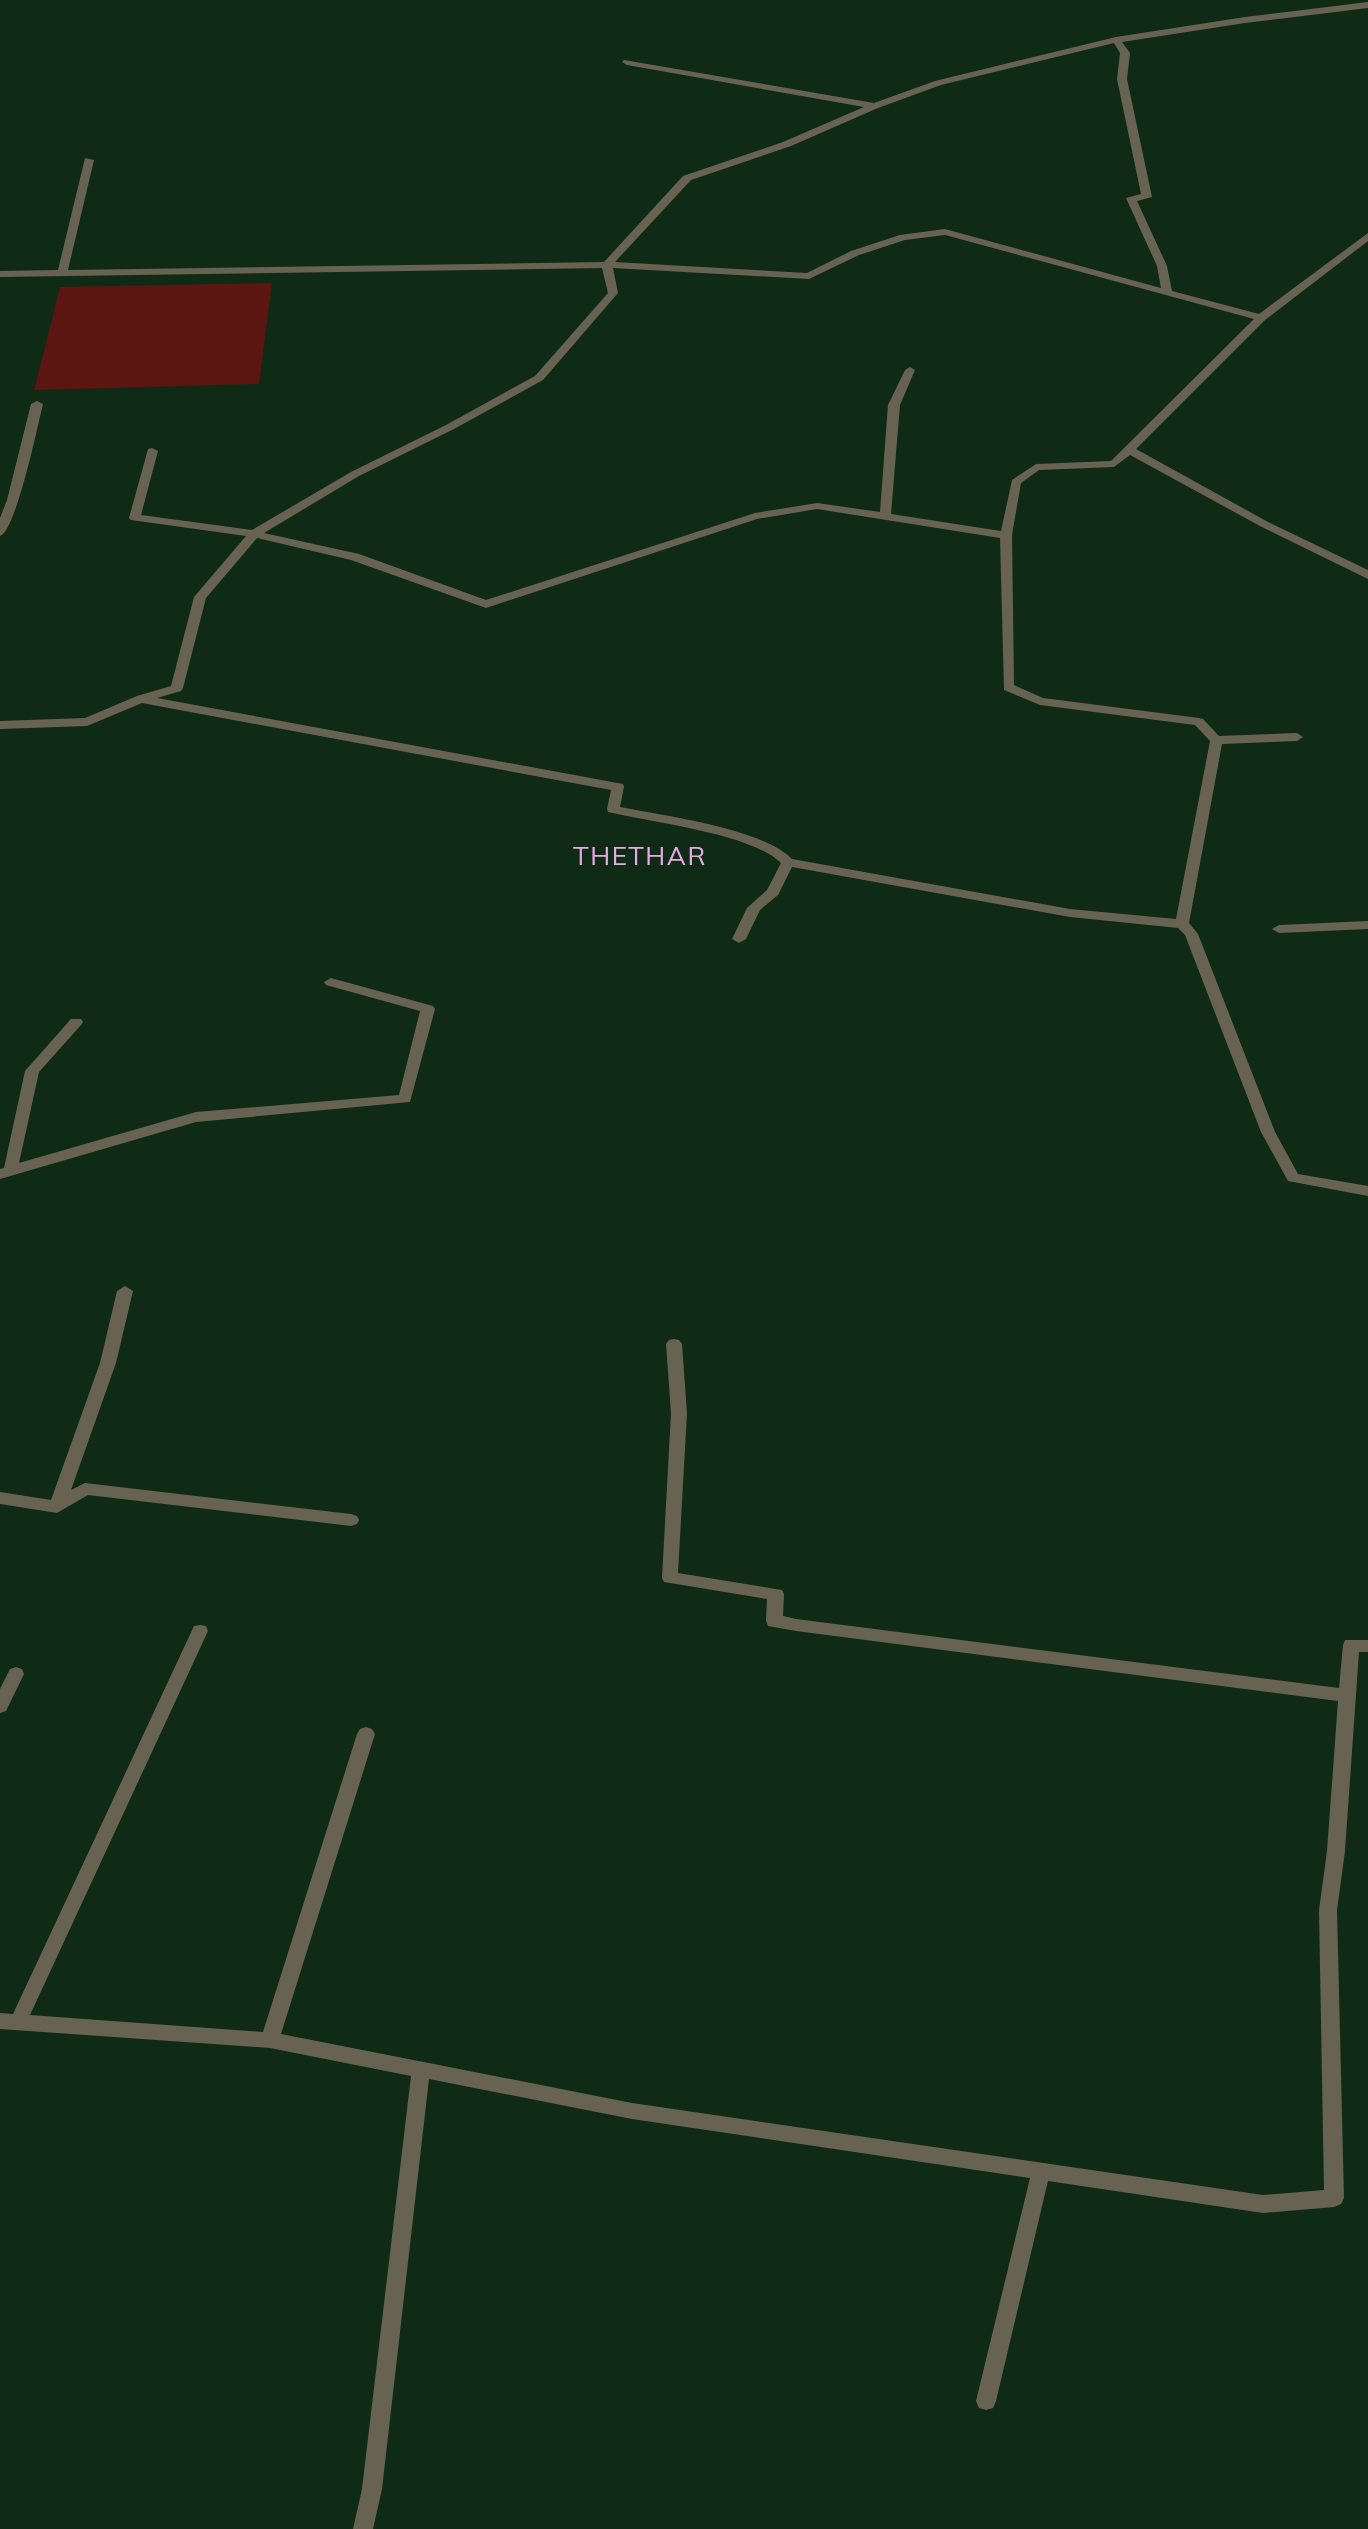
<svg xmlns="http://www.w3.org/2000/svg" width="1368" height="2529" font-family="Mulish,sans-serif">
<style>
.green{fill:#5b1611}
.lines{fill:none;stroke-linecap:round;stroke-linejoin:round}
.minor{fill:#686253;fill-rule:evenodd}
.labels{text-anchor:middle;dominant-baseline:central;stroke-width:4.5;stroke-linejoin:round;paint-order:stroke}
.quarter-label{font-size:26px;letter-spacing:1.5px;fill:#e7abe3;stroke:#0f2b15}
</style>
<rect width="100%" height="100%" fill="#0f2b15"/>
<!-- green -->
<polygon class="green" points="272,283 259,384 34,390 60,287"/>
<g class="lines">
<!-- minor -->
<g class="minor">
<path d="M1368 2V8L1245 23 1122 42 1130 53 1127 79 1152 197 1137 201 1167 266 1172 291 1259 314 1368 233V241L1265 320 1136 449 1268 522 1368 570V579L1260 526 1130 455 1114 467 1039 470 1021 483 1012 535 1014 685 1043 698 1199 718 1203 719 1219 736 1297 733 1303 737 1297 741 1222 744 1189 923 1198 934 1275 1132 1298 1174 1368 1186V1196L1288 1181 1261 1132 1185 935 1178 928 1070 917 792 867 778 895 760 910 746 939 739 943 732 939 747 908 767 890 781 863C753 834 650 822 608 812L607 809 611 790 142 703 87 726 0 729V721L85 718 137 696 171 686 194 597 246 536 131 520 129 518 148 449 152 448 158 451 141 515 252 530 351 472 446 425 535 376 608 293 602 268 0 277V271L58 270 85 158 94 160 68 270 604 262 683 176 783 142 864 107 627 65 622 62 624 60 874 103 935 81 1116 37 1245 17ZM1114 43 1120 53 1117 79 1141 194 1126 198 1157 266 1161 288 945 229 900 235 851 251 807 273 615 262 691 180 791 146 878 108 941 85ZM945 235 1254 319 1111 461 1036 464 1012 480 1001 531 891 514 900 405 915 370 910 367 905 370 888 405 880 512 817 503 755 513 486 600 359 554 264 533 359 476 454 429 543 380 618 293 613 268 809 279 859 255 905 240ZM817 509 1000 538 1004 690 1040 705 1195 725 1210 741 1176 919 1070 909 792 859C761 828 665 816 620 807L624 787 623 784 157 698 181 691 183 688 206 598 257 538 351 560 486 608 757 519Z"/>
<path d="M37 401 43 404C38 424 16 531 0 536V518L7 500 31 404Z"/>
<polygon points="1368,921 1368,929 1279,933 1272,929 1279,925"/>
<polygon points="331,978 433,1006 435,1009 410,1102 196,1122 0,1179 0,1169 4,1168 25,1071 71,1019 81,1019 83,1022 81,1025 39,1072 19,1163 196,1112 399,1095 420,1011 326,985 324,982"/>
<polygon points="125,1286 133,1291 116,1363 71,1490 85,1483 351,1514 357,1516 359,1520 357,1524 351,1526 88,1495 57,1513 0,1504 0,1492 51,1500 100,1363 117,1291"/>
<polygon points="674,1339 679,1340 682,1344 687,1413 678,1573 782,1590 784,1594 783,1616 796,1619 1339,1688 1343,1645 1345,1640 1368,1640 1368,1652 1359,1652 1345,1851 1337,1910 1344,2198 1341,2204 1334,2207 1263,2213 1048,2181 996,2401 993,2408 986,2410 979,2408 976,2401 1030,2178 632,2119 429,2079 382,2489 373,2529 353,2529 362,2489 411,2076 270,2048 0,2029 0,2013 13,2014 194,1626 200,1625 206,1626 208,1631 30,2015 263,2032 357,1734 360,1729 366,1727 372,1729 375,1734 281,2034 632,2103 1263,2195 1324,2190 1319,1910 1327,1851 1338,1701 796,1631 768,1626 766,1621 767,1599 664,1582 662,1578 671,1413 666,1344 669,1340"/>
<polygon points="16,1667 22,1669 24,1674 6,1711 0,1713 0,1689 10,1669"/>
</g>
</g>
<g class="labels">
<!-- quarter labels -->
<g class="quarter-label">
<text x="640" y="855">THETHAR</text>
</g>
</g>
</svg>
